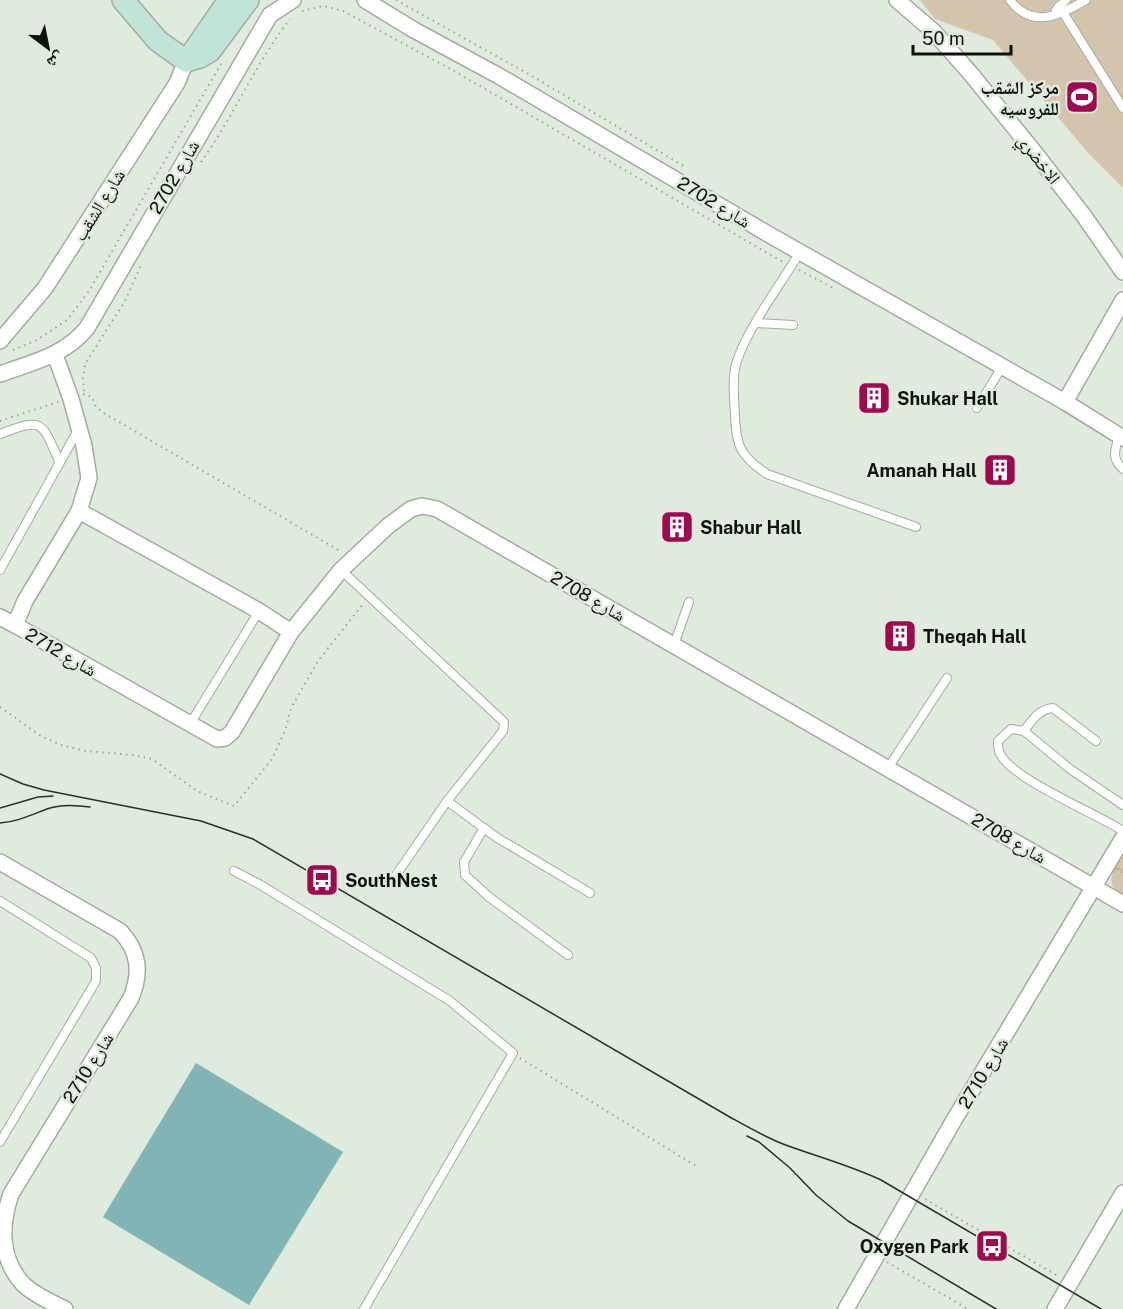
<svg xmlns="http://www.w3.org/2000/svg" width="1123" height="1309" font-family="'Public Sans','Noto Naskh Arabic',sans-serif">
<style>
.green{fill:#d2c5ab}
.park{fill:url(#park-crowns)}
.water{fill:#81b4b4}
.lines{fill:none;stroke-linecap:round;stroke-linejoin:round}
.lane-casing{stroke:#a2ad9f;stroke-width:10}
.street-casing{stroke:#a2ad9f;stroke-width:18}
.secondary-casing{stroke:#a2ad9f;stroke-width:24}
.path{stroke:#9aa397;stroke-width:2;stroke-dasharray:1.5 4.5;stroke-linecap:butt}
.lane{stroke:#fff;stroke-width:8}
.street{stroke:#fff;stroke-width:15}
.secondary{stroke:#c0e4d9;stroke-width:21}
.tram{stroke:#2a2f29;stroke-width:1.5}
.labels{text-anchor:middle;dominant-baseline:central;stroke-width:5;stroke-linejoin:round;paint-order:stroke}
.poi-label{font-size:18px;font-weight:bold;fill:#0e120d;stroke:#dfebdc;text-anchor:start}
.street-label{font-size:18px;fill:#0e120d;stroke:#dfebdc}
</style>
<defs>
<pattern id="park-crowns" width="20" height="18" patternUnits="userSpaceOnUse" patternTransform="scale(1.5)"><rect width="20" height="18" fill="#d2c5ab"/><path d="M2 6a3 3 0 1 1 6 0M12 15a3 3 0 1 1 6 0" fill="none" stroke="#b3a892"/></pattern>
</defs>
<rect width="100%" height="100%" fill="#dfebdc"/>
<!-- green -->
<polygon class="green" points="920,0 1123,0 1123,188 1089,154 993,40 935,19"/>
<!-- park -->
<path class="park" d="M1123 853V899C1104 882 1112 873 1123 853Z"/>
<!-- water -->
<polygon class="water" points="196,1063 343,1152 249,1305 103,1217"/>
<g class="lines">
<defs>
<g id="lane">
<path d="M1010 0C1032 30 1060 15 1086 0"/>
<polyline points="1059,6 1123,108"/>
<polyline points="1056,10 1066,0"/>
<path d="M800 252C781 284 746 330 736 364 732 380 734 398 735 414 736 446 740 456 767 474L916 527"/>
<polyline points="756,323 793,325"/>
<polyline points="977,408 1002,367"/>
<path d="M0 434C43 418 41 420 59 461"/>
<path d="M1119 436C1115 450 1111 459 1123 469"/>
<polyline points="0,570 78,430"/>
<polyline points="341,570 504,722 503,731 447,801 394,878"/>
<polyline points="674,645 689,602"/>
<polyline points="190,724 259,611"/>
<path d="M1024 731C1032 720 1039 709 1053 708L1096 741"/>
<polyline points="888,768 947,678"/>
<polyline points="447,801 496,837 590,893"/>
<path d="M1123 805 1070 769 1024 731 1011 729 998 741C998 744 998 748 999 751 1006 777 1098 814 1123 831"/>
<polyline points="484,828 464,862 465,875 489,897 568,955"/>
<polyline points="234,871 259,884 450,1001 513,1053 364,1309"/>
<polyline points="0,901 91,958 96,968 96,981 0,1142"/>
</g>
<g id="street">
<polyline points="365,0 414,30 499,76 768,234 1065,402 1123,438"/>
<polyline points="897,0 933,31 971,74 1035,153 1084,216 1123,272"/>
<polyline points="0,341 45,288 177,83 186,61"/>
<polyline points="55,355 71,399 84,446 89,478 79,511 25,601 15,625 217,739 225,738 232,732 291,632 341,570 388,526 411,509 422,506 437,509 1123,904"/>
<path d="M0 374C33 362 64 356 87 328L270 15 293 0"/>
<polyline points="1065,402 1123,300"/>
<polyline points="79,511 259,611 291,632"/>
<polyline points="0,617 15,625"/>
<path d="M0 862 120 931C140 952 141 973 131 998L11 1194C0 1226 0 1260 24 1285 36 1296 51 1302 65 1309"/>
<polyline points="846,1309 954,1120 1123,838"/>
<polyline points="1055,1309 1123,1193"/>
</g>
<g id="secondary">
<polyline points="123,0 158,41 186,61"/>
<polyline points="186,61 200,57 210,51 248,0"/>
<polyline points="187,61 229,0"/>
</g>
</defs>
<!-- lane casing -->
<use href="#lane" class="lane-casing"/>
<!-- street casing -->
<use href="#street" class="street-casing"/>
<!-- secondary casing -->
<use href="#secondary" class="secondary-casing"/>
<!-- path -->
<g class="path">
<polyline points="396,0 532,76 687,168"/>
<polyline points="302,11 323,6 343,11 454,71 783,262"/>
<path d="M201 162C234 116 255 64 290 19"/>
<polyline points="799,270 833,288"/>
<polyline points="13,350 37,340 67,320 89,291 221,64"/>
<polyline points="84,391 83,378 85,364 125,301 141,265"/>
<polyline points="83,394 92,397 95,405 102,412 340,551"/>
<polyline points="0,421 58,402"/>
<polyline points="0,707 41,736 61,745 85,751 133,755 152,759 197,791 234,806 272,759 285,731 291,708 318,661 363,604"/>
<polyline points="520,1058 696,1166"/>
<polyline points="925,1199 1058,1276"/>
<polyline points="887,1262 968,1309"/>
</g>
<!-- lane -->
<use href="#lane" class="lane"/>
<!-- street -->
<use href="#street" class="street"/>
<!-- secondary -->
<use href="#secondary" class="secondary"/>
<!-- tram -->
<g class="tram">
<path d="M0 774 23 784 44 790 201 821 253 839 728 1116C746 1126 763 1136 783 1144 815 1156 849 1165 881 1180L1101 1309"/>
<polyline points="0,808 38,797 53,796"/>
<path d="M0 823C17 822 31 815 47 809 60 804 76 805 90 807"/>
<polyline points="747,1136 759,1142 790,1168 816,1195 848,1221 996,1309"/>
</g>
</g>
<!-- icons -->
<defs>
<symbol id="stadium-square" viewBox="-11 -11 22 22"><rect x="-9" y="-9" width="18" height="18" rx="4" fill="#9f0950" stroke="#dfebdc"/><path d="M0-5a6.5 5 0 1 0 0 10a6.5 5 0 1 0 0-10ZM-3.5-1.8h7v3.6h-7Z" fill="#fff"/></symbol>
<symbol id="building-square" viewBox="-11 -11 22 22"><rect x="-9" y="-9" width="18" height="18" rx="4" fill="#9f0950" stroke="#dfebdc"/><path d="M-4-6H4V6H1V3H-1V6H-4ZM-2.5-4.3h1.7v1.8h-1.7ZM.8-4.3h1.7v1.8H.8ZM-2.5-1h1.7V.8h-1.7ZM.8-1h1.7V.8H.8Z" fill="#fff"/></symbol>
<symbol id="bus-square" viewBox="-11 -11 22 22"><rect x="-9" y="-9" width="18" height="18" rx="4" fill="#9f0950" stroke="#dfebdc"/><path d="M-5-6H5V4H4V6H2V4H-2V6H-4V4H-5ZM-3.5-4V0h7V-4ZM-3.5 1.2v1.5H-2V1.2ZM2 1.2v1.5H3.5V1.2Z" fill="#fff"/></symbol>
</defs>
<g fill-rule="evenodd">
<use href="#stadium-square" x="1063" y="78" width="38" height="38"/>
<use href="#building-square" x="855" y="379" width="38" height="38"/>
<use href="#building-square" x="981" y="451" width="38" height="38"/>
<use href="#building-square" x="658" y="508" width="38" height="38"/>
<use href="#building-square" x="881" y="617" width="38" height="38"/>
<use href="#bus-square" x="303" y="861" width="38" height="38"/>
<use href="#bus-square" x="973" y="1227" width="38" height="38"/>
</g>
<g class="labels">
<!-- poi labels -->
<g class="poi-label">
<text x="1059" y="87" text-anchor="end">مركز الشقب<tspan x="1059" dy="21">للفروسيه</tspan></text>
<text x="897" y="398">Shukar Hall</text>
<text x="977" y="470" text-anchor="end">Amanah Hall</text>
<text x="700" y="527">Shabur Hall</text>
<text x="923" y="636">Theqah Hall</text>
<text x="345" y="880">SouthNest</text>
<text x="969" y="1246" text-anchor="end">Oxygen Park</text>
</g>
<!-- street labels -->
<g class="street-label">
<text transform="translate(1039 159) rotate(52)">الاخضري</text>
<text transform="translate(174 177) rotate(-60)">شارع 2702</text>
<text transform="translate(714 202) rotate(31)">شارع 2702</text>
<text transform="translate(99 205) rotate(-58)">شارع الشقب</text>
<text transform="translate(588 596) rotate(30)">شارع 2708</text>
<text transform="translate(61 652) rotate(30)">شارع 2712</text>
<text transform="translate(1009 838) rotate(30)">شارع 2708</text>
<text transform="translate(88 1068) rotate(-58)">شارع 2710</text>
<text transform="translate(983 1073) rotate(-59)">شارع 2710</text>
</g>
</g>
<!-- north arrow -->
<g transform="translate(48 48) rotate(148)" stroke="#dfebdc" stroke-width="4.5" paint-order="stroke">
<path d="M0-4.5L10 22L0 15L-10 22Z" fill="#0e120d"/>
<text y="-9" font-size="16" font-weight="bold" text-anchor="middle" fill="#0e120d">ش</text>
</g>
<!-- scale -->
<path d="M913 45v9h98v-9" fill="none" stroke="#0e120d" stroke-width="3"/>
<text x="922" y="45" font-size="18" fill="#0e120d" stroke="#dfebdc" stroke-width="4.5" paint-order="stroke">50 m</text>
</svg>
